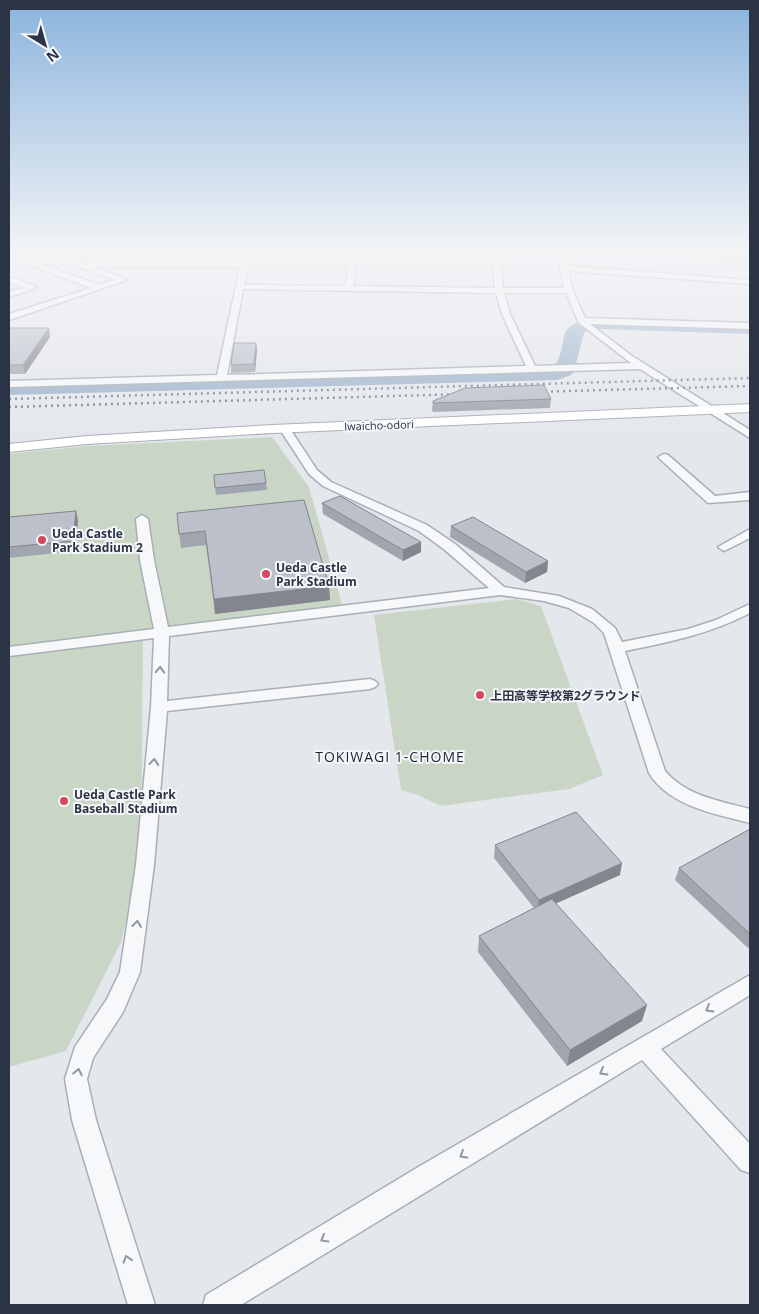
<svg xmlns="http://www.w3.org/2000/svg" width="759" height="1314" font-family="'Open Sans','Noto Sans JP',sans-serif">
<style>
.green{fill:#c9d6c5}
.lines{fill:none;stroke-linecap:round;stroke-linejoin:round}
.river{fill:#9fb4cc;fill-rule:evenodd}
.street-casing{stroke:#a9aeb7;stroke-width:3}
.secondary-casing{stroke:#a9aeb7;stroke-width:2}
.street{fill:#f7f8fa;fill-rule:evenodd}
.secondary{fill:#fff;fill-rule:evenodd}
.rail{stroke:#7d8696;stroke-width:2.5;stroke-dasharray:2 4;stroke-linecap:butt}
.wall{fill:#a1a5ae}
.shaded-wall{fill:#83868d}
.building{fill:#bbc0ca;stroke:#83868d}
.oneway{stroke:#9196a0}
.poi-dot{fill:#d1495b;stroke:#f4f6f9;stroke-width:2}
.labels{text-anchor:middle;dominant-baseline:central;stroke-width:4;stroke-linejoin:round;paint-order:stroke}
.far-street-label{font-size:11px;fill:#2b3445;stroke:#f4f6f9}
.poi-label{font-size:12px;font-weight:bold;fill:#2b3445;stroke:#f4f6f9;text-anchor:start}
.neighbourhood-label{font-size:14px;letter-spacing:1px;fill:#1d2536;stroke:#f4f6f9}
</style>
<rect width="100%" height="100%" fill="#e4e7ec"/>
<!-- green -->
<g class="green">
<polygon points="617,251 739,251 750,263 715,262 697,257 643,256 618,253"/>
<polygon points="272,437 309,487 343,608 143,631 141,861 121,942 66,1051 9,1067 9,454 87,446"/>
<polygon points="516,599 541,606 603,775 569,789 441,806 418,795 401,790 374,615"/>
</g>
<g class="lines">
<!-- river -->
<path class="river" d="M601 319 750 323V334L601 329 587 331 584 333 574 371 571 375 557 380 9 395V383L554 368C573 335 549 324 601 319Z"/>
<defs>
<g id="street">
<path d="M38 251H49L87 265 91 263H241L243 251H251L244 285 345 286 348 271 343 251H351L353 253 356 271 353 286 495 288 491 251H499L503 288H564L560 268 563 251H571L568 266 750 280V284L568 271 573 291 585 318 750 323V329L590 324 632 356 750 430V438L640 369 9 387V381L217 375 240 267H95L127 280 9 320V314L91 288 9 257V252L99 285 115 280ZM243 289 496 293 502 314 526 366 227 375ZM504 293H566L579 323 631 363 535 366 510 314Z"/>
<polygon points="9,277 35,286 36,288 9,297 9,292 24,288 9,282"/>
<path d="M284 425 288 426 317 470 331 482 427 525 455 544 504 587 559 596 592 609 615 628 622 642 688 629 716 620 750 604V613C710 634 669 642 625 651L665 771C686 796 720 801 750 809V823C715 814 669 806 649 773L604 633 594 623 569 608 544 601 500 595 169 636 167 701 370 679 375 681 378 684 375 687 370 689 167 711 154 865 140 972 123 1012 93 1058 87 1079 96 1120 155 1305H128L72 1120 65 1079 75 1047 107 999 120 972 136 865 151 707 154 638 9 656V647L154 629 140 560 136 519 142 515 148 519 154 560 168 627 489 588 445 550 419 531 323 486 309 474 279 428Z"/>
<polygon points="664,454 668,455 715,496 750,492 750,500 708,503 660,459 658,457"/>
<polygon points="750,529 750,538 724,551 718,547"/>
<polygon points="750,975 750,995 661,1049 750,1144 750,1173 741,1170 642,1060 241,1305 203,1305 206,1295 420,1166"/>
</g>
<polygon id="secondary" points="750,404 750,412 273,433 87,444 9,452 9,444 87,436 273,425"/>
</defs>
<!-- street casing -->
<use href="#street" class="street-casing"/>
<!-- secondary casing -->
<use href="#secondary" class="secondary-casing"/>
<!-- street -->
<use href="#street" class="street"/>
<!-- secondary -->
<use href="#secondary" class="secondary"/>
<!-- rail -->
<g class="rail">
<polyline points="533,392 750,386"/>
<polyline points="9,399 750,378"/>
<polyline points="9,407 463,394"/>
</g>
</g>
<!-- wall -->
<g class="wall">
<polygon points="9,330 50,337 25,374 9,374"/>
<polygon points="256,343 257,350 255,372 231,373 231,365"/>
<polygon points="551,399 550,408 433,412 432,410 433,401"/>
<polygon points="214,475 266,483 267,490 216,495"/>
<polygon points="322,503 421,542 421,552 403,561 323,514"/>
<polygon points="76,511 78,521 75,551 9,558 9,517"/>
<polygon points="177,513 329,586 330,600 215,614 206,545 181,548"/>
<polygon points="451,526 548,561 547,572 525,583 450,537"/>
<polygon points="750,829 750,947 748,948 675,880 679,868"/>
<polygon points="495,845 620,875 556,903 642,1021 567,1066 478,952 479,936 534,908 494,858"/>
</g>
<!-- shaded-wall -->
<g class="shaded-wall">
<polygon points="49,328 50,337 25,374 23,365"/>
<polygon points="256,343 257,350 255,372 254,364"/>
<polygon points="76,511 78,521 75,551 73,541"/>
<polygon points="421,542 421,552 403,561 403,550"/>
<polygon points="548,561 547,572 525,583 526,572"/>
<polygon points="329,586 330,600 215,614 214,599"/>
<polygon points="622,863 620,875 537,912 539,900"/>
<polygon points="647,1005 642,1021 567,1066 570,1050"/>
</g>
<!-- building -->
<g class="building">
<polygon points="10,328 49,328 23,365 9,365 9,330"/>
<polygon points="234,343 256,343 254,364 231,365"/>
<polygon points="544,385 551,399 433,403 433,401 465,388"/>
<polygon points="264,470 266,483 215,488 214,475"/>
<polygon points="340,496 421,542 403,550 322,503"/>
<polygon points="304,500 329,586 214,599 205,531 179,534 177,513"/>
<polygon points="76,511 73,541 9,547 9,517"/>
<polygon points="473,517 548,561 526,572 451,526"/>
<polygon points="576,812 622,863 539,900 495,845"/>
<polygon points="750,829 750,934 679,868"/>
<polygon points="552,899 647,1005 570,1050 479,936"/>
</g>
<!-- one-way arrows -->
<defs><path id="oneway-chevron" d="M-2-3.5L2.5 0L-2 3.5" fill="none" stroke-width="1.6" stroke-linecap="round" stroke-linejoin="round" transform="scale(1.25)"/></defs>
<g class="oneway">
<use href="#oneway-chevron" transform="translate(160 670) rotate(-88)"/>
<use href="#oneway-chevron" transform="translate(154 762) rotate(-85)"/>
<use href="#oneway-chevron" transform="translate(137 924) rotate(-83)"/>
<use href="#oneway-chevron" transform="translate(709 1009) rotate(149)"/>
<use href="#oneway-chevron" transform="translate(78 1072) rotate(-78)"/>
<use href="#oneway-chevron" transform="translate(603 1072) rotate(150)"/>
<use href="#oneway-chevron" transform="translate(463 1155) rotate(150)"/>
<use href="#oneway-chevron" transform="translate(324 1239) rotate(149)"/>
<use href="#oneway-chevron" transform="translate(127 1259) rotate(-107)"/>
</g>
<!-- sky -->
<linearGradient id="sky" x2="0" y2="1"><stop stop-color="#8bb4dd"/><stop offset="0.58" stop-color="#f3f4f6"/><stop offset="1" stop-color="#f3f4f6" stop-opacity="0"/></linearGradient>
<rect width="759" height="435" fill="url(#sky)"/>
<!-- markers -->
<g class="poi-dot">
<circle cx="42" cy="540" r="5"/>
<circle cx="266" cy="574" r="5"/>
<circle cx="480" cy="695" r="5"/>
<circle cx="64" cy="801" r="5"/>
</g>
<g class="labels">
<!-- far-street labels -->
<g class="far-street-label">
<text transform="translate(379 425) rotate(-2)">Iwaicho-odori</text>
</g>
<!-- poi labels -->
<g class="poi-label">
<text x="52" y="533">Ueda Castle<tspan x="52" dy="14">Park Stadium 2</tspan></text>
<text x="276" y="567">Ueda Castle<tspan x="276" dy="14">Park Stadium</tspan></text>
<text x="490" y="695">上田高等学校第2グラウンド</text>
<text x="74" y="794">Ueda Castle Park<tspan x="74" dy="14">Baseball Stadium</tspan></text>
</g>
<!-- neighbourhood labels -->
<g class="neighbourhood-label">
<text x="390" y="756">TOKIWAGI 1-CHOME</text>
</g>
</g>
<!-- border -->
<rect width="759" height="1314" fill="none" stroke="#2b3445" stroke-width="20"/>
<!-- north arrow -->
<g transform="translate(45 45) rotate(143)" stroke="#f4f6f9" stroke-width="4" paint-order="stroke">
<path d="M0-4L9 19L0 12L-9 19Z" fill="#2b3445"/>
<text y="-8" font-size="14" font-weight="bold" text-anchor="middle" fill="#2b3445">N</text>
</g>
</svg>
